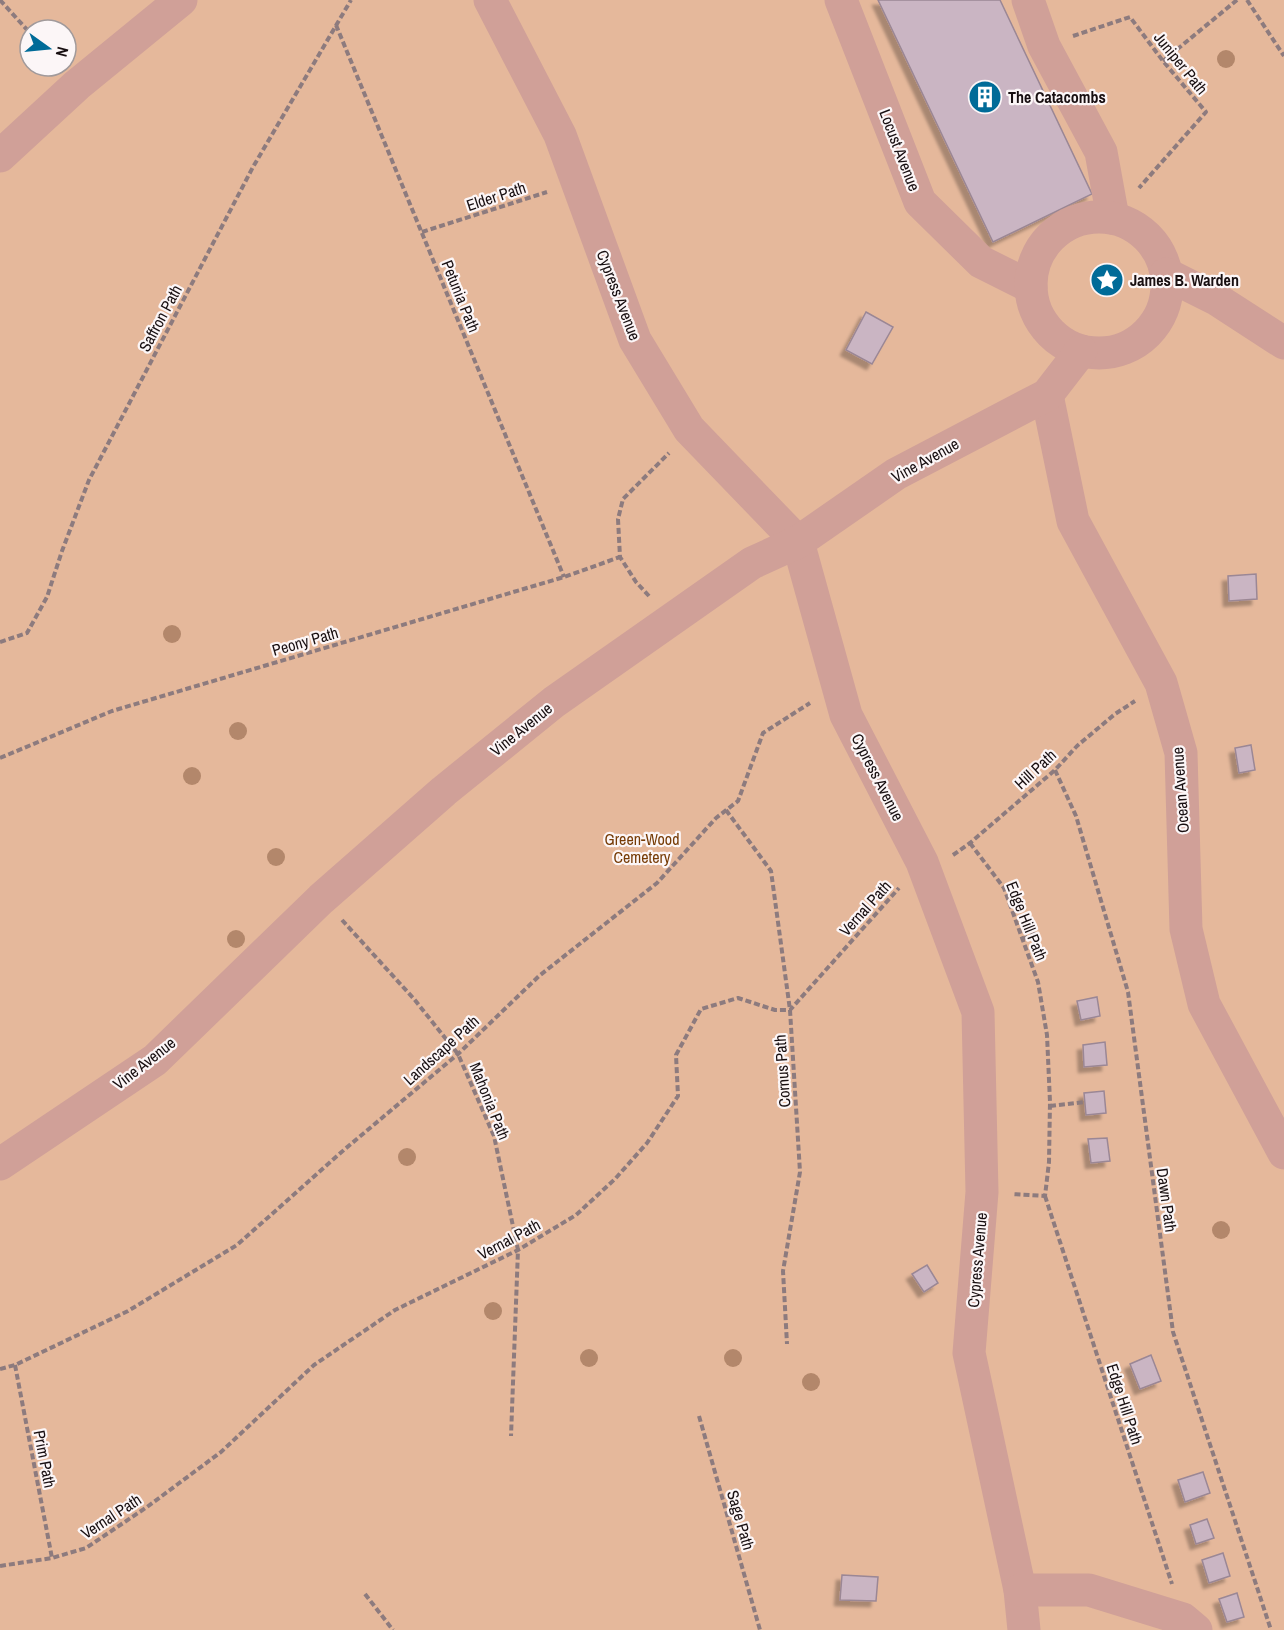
<svg xmlns="http://www.w3.org/2000/svg" width="1284" height="1630" font-family="'Archivo Narrow',sans-serif">
<style>
.green{fill:#e5b89b;fill-rule:evenodd}
.building{fill:#cab5c3;stroke:#9b8795;stroke-width:1.5;filter:url(#shadow)}
.lines{fill:none;stroke-linecap:round;stroke-linejoin:round}
.path{stroke:#8d7b7e;stroke-width:4;stroke-dasharray:6 3;stroke-linecap:butt}
.minor{stroke:#d0a098;stroke-width:33}
.tree{fill:#b3876b}
.labels{text-anchor:middle;dominant-baseline:central;stroke-width:4.5;stroke-linejoin:round;paint-order:stroke}
.street-label{font-size:16px;fill:#180f11;stroke:#fcf6f7}
.poi-label{font-size:16px;font-weight:bold;fill:#180f11;stroke:#fcf6f7;text-anchor:start}
.park-label{font-size:16px;fill:#763b05;stroke:#fcf6f7}
</style>
<defs>
<filter id="shadow"><feDropShadow dx="-5.5" dy="5.5" stdDeviation="1.5" flood-color="#0004"/></filter>
</defs>
<rect width="100%" height="100%" fill="#fee3e8"/>
<!-- green -->
<path class="green" d="M0 0H1284V1630H0ZM30 30H66V66H30Z"/>
<!-- building -->
<g class="building">
<polygon points="878,0 1000,0 1092,194 993,242"/>
<polygon points="866,312 893,327 872,364 846,350"/>
<polygon points="1256,574 1257,599 1229,601 1228,576"/>
<polygon points="1251,745 1255,770 1239,773 1235,748"/>
<polygon points="1097,997 1100,1016 1081,1020 1077,1001"/>
<polygon points="1105,1042 1107,1065 1084,1067 1083,1045"/>
<polygon points="1104,1091 1106,1113 1086,1115 1084,1093"/>
<polygon points="1107,1138 1110,1161 1091,1163 1088,1139"/>
<polygon points="927,1265 938,1283 924,1292 912,1274"/>
<polygon points="1151,1355 1161,1381 1140,1389 1130,1364"/>
<polygon points="1203,1472 1210,1493 1185,1502 1178,1480"/>
<polygon points="1207,1519 1214,1538 1196,1544 1190,1525"/>
<polygon points="1223,1553 1230,1576 1209,1583 1202,1560"/>
<polygon points="842,1575 878,1577 876,1601 840,1600"/>
<polygon points="1237,1593 1244,1617 1227,1622 1219,1599"/>
</g>
<g class="lines">
<!-- path -->
<g class="path">
<polyline points="0,0 30,33"/>
<polyline points="1247,0 1284,56"/>
<polyline points="336,25 564,577"/>
<polyline points="1073,36 1130,17 1163,61 1206,112 1139,188"/>
<polyline points="1163,61 1237,0"/>
<polyline points="422,232 547,192"/>
<polyline points="649,596 636,582 620,557 618,519 623,499 669,453"/>
<polyline points="0,642 27,633 47,597 62,551 89,480 253,167 351,0"/>
<polyline points="0,758 112,711 564,577 620,557"/>
<polyline points="1055,770 1076,816 1128,992 1173,1332 1271,1630"/>
<polyline points="726,810 771,871 790,1010 800,1172 783,1271 787,1344"/>
<polyline points="970,843 1004,888 1038,982 1047,1035 1050,1102 1049,1162 1045,1196 1012,1194"/>
<polyline points="953,855 970,843 1055,770 1077,746 1115,714 1135,701"/>
<polyline points="342,920 414,999 458,1054 494,1136 518,1250 511,1436"/>
<polyline points="1022,939 1037,933"/>
<polyline points="1050,1106 1085,1102"/>
<polyline points="1045,1196 1172,1584"/>
<polyline points="15,1365 52,1558"/>
<polyline points="0,1369 15,1365 128,1311 237,1245 345,1149 458,1054 539,976 657,883 716,818 738,801 763,733 810,703"/>
<polyline points="699,1416 760,1630"/>
<polyline points="0,1566 52,1558 86,1548 147,1507 221,1452 314,1365 395,1310 518,1250 576,1215 615,1179 647,1143 678,1096 676,1055 701,1009 738,998 775,1010 790,1010 899,888"/>
<polyline points="365,1594 393,1630"/>
</g>
<!-- minor -->
<g class="minor">
<polyline points="490,0 560,135 635,340 689,429 798,542 846,715 922,862 978,1012 982,1192 969,1353 1020,1590 1024,1630"/>
<polyline points="841,0 920,202 981,262 1031,287"/>
<polyline points="1028,0 1044,46 1101,152 1113,218"/>
<polyline points="0,156 77,85 181,0"/>
<circle cx="1099" cy="285" r="68"/>
<polyline points="1166,274 1216,299 1284,343"/>
<polyline points="1047,395 1073,521 1161,683 1181,753 1186,929 1204,1004 1284,1153"/>
<polyline points="0,1164 155,1060 321,899 444,791 554,702 752,563 798,542 896,474 1047,395 1081,351"/>
<polyline points="1020,1590 1089,1590 1183,1619 1196,1630"/>
</g>
</g>
<!-- trees -->
<g class="tree">
<circle cx="1226" cy="59" r="9"/>
<circle cx="172" cy="634" r="9"/>
<circle cx="238" cy="731" r="9"/>
<circle cx="192" cy="776" r="9"/>
<circle cx="276" cy="857" r="9"/>
<circle cx="236" cy="939" r="9"/>
<circle cx="407" cy="1157" r="9"/>
<circle cx="1221" cy="1230" r="9"/>
<circle cx="493" cy="1311" r="9"/>
<circle cx="589" cy="1358" r="9"/>
<circle cx="733" cy="1358" r="9"/>
<circle cx="811" cy="1382" r="9"/>
</g>
<!-- icons -->
<defs>
<symbol id="building-disc" viewBox="-11 -11 22 22"><circle r="9.5" fill="#006b98" stroke="#fcf6f7"/><path d="M-4-6H4V6H1V3H-1V6H-4ZM-2.5-4.3h1.7v1.8h-1.7ZM.8-4.3h1.7v1.8H.8ZM-2.5-1h1.7V.8h-1.7ZM.8-1h1.7V.8H.8Z" fill="#fff"/></symbol>
<symbol id="sight-disc" viewBox="-11 -11 22 22"><circle r="9.5" fill="#006b98" stroke="#fcf6f7"/><path d="M0-6L1.8-2.2L6-1.7L2.9 1.2L3.7 5.4L0 3.3L-3.7 5.4L-2.9 1.2L-6-1.7L-1.8-2.2Z" fill="#fff"/></symbol>
</defs>
<g fill-rule="evenodd">
<use href="#building-disc" x="966" y="78" width="38" height="38"/>
<use href="#sight-disc" x="1088" y="261" width="38" height="38"/>
</g>
<g class="labels">
<!-- street labels -->
<g class="street-label">
<text transform="translate(1181 63) rotate(51)">Juniper Path</text>
<text transform="translate(900 150) rotate(69)">Locust Avenue</text>
<text transform="translate(496 196) rotate(-18)">Elder Path</text>
<text transform="translate(619 295) rotate(69)">Cypress Avenue</text>
<text transform="translate(461 296) rotate(68)">Petunia Path</text>
<text transform="translate(160 318) rotate(-62)">Saffron Path</text>
<text transform="translate(925 460) rotate(-29)">Vine Avenue</text>
<text transform="translate(305 641) rotate(-16)">Peony Path</text>
<text transform="translate(521 729) rotate(-39)">Vine Avenue</text>
<text transform="translate(1035 769) rotate(-43)">Hill Path</text>
<text transform="translate(878 777) rotate(63)">Cypress Avenue</text>
<text transform="translate(1180 790) rotate(-94)">Ocean Avenue</text>
<text transform="translate(865 908) rotate(-48)">Vernal Path</text>
<text transform="translate(1027 921) rotate(68)">Edge Hill Path</text>
<text transform="translate(441 1050) rotate(-42)">Landscape Path</text>
<text transform="translate(144 1063) rotate(-38)">Vine Avenue</text>
<text transform="translate(782 1071) rotate(-94)">Cornus Path</text>
<text transform="translate(490 1101) rotate(68)">Mahonia Path</text>
<text transform="translate(1167 1200) rotate(82)">Dawn Path</text>
<text transform="translate(509 1239) rotate(-28)">Vernal Path</text>
<text transform="translate(977 1260) rotate(-85)">Cypress Avenue</text>
<text transform="translate(1125 1404) rotate(72)">Edge Hill Path</text>
<text transform="translate(45 1459) rotate(79)">Prim Path</text>
<text transform="translate(111 1516) rotate(-33)">Vernal Path</text>
<text transform="translate(741 1520) rotate(74)">Sage Path</text>
</g>
<!-- poi labels -->
<g class="poi-label">
<text x="1008" y="97">The Catacombs</text>
<text x="1130" y="280">James B. Warden</text>
</g>
<!-- park labels -->
<g class="park-label">
<text x="642" y="839">Green-Wood<tspan x="642" dy="18">Cemetery</tspan></text>
</g>
</g>
<!-- north arrow -->
<g transform="translate(48 48) rotate(105)"><circle r="28" fill="#fcf6f7" stroke="#a19a9b" stroke-width="1.5"/>
<path d="M0-4.5L10 22L0 15L-10 22Z" fill="#006b98"/>
<text y="-9" font-size="16" font-weight="bold" text-anchor="middle" fill="#180f11">N</text>
</g>
</svg>
